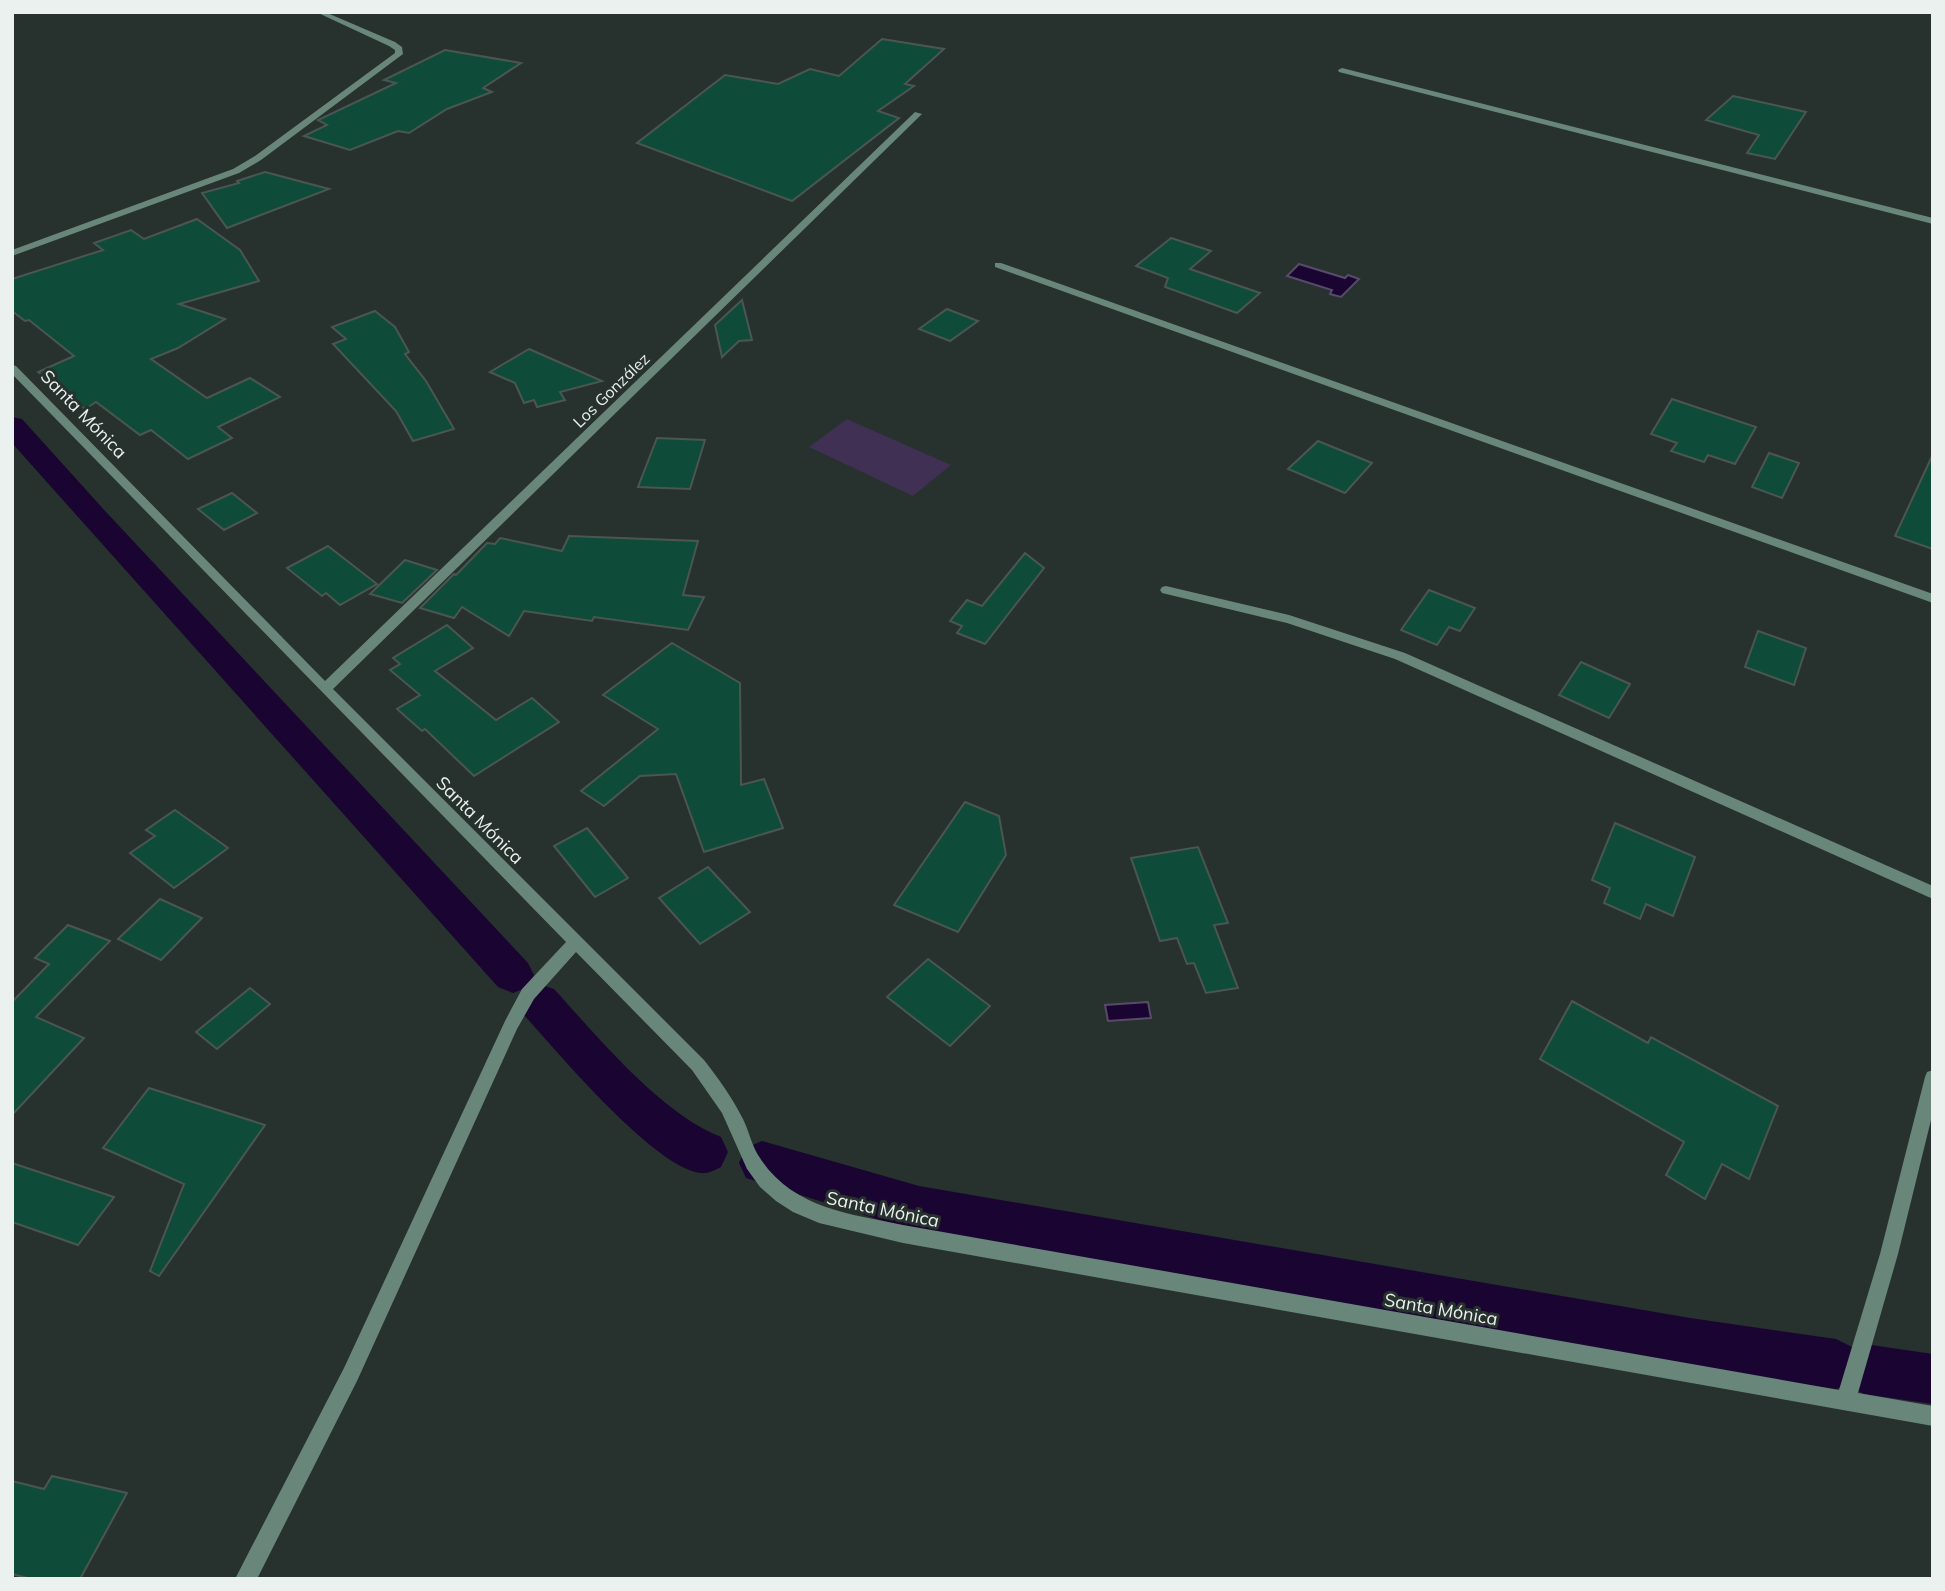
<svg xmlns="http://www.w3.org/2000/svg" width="1945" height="1591" font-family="Mulish,sans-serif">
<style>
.green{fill:#3f3054}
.water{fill:#1a0431;stroke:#584b6a;stroke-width:2}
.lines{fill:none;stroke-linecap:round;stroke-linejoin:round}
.canal{fill:#1a0431;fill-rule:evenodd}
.building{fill:#0f4b39;stroke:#4b5652;stroke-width:2}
.street{fill:#69867a;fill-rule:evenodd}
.labels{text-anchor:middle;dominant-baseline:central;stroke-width:6;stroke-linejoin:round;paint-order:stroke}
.far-street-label{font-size:16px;fill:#eaf1ee;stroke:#27312d}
.street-label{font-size:18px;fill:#eaf1ee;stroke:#27312d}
</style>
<rect width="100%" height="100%" fill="#27312d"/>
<!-- green -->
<polygon class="green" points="847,419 951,465 913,496 809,447"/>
<!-- water -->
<g class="water">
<polygon points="1299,264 1345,278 1348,275 1359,279 1341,297 1330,294 1332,290 1287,276"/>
<polygon points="1148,1002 1151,1018 1108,1021 1105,1005"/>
</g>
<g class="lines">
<!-- canal -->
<g class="canal">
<polygon points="12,417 22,419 106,512 528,963 534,975 528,987 513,993 498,987 12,443"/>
<path d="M539 984 554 989C598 1037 660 1113 721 1137L728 1152 721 1167C717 1169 711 1172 706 1173 662 1178 554 1048 524 1015L518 1002 524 989Z"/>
<polygon points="762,1141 919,1186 1690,1318 1836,1339 1854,1348 1864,1344 1933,1354 1933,1404 1864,1394 1846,1385 1836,1389 1690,1368 919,1232 746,1178 739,1163 746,1148"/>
</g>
</g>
<!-- building -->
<g class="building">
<polygon points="882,39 944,49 905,84 914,86 878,111 899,118 792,201 637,143 725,75 778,84 810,69 839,76"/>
<polygon points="445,50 521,63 483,88 492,92 447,109 409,133 398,131 350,150 304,136 327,125 318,120 396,83 384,80"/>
<polygon points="1733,96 1806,112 1775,159 1747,153 1759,135 1706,120"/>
<polygon points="265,172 329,189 227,228 202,193 239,183 237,181"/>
<polygon points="197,219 240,250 259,281 179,304 225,319 178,348 151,359 207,398 250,378 280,397 218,427 232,438 188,459 151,430 140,435 96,402 85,409 38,372 74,356 29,320 25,321 12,311 12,279 103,250 94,243 131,230 144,239"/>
<polygon points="1171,238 1211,251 1190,269 1260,293 1237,313 1165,287 1168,278 1136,266"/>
<polygon points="742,300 752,340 739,341 722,357 715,325"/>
<polygon points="947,309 978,321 950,341 919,329"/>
<polygon points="375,311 395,327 409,352 405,354 426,381 454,429 413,441 396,411 333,344 346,339 332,327"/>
<polygon points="529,349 602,381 560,392 565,400 537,407 534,400 524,403 515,383 490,372"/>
<polygon points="1672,399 1756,427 1735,464 1708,455 1704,462 1671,451 1677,443 1651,434"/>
<polygon points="657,438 705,440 690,489 638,487"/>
<polygon points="1318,441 1372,463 1345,493 1288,469"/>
<polygon points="1769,453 1799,463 1782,498 1752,487"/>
<polygon points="1933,454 1933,549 1895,536"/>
<polygon points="232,493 257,513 224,530 198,509"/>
<polygon points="569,536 698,541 683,595 704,597 688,630 594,617 592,621 524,611 509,636 462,607 454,618 420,608 454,574 456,575 487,543 495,544 500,538 562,551"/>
<polygon points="328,546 377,584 340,605 326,593 322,596 287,568"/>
<polygon points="1025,553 1044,568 985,644 957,633 962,626 950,621 967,600 982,606"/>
<polygon points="405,560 437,570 402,603 370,594"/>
<polygon points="1429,590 1475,608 1460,631 1449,627 1437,645 1401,630"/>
<polygon points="447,625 473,648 435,671 496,720 532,698 559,722 474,776 425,729 422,731 397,709 420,695 390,670 400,664 393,658"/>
<polygon points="1758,631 1806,648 1794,685 1745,667"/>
<polygon points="672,643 740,683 741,785 764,779 783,828 704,852 676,774 640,776 604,806 581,791 658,729 603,695"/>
<polygon points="1581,662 1630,684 1609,718 1559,695"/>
<polygon points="965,802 999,816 1006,855 958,932 894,905"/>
<polygon points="175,810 228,848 174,888 130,853 155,836 146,830"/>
<polygon points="1615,823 1695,857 1673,916 1646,904 1640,919 1604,903 1610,888 1592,880"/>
<polygon points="587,828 628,878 595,897 554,846"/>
<polygon points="1198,847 1228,923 1214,925 1238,988 1206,993 1194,963 1187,964 1177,938 1160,941 1131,858"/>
<polygon points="708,867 750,912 700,944 659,898"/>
<polygon points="160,899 202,918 161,960 118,939"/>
<polygon points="68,925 110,941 36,1017 84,1038 12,1115 12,1002 49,964 35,958"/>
<polygon points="928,959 990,1006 950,1046 887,997"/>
<polygon points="250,988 270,1004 217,1049 196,1032"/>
<polygon points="1572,1001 1648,1043 1651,1037 1778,1106 1749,1179 1722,1164 1705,1199 1666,1175 1684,1142 1540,1059"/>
<polygon points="149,1088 265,1125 159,1276 150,1271 184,1184 103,1148"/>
<polygon points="12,1163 114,1197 78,1245 12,1222"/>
<polygon points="52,1476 127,1493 80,1579 31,1579 12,1574 12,1481 44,1489"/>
</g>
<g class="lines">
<!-- street -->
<g class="street">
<polygon points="316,12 325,12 395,42 402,47 403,54 261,160 239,173 12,256 12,250 233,169 255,156 395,53 395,50 389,46"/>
<polygon points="1342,68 1933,218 1933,224 1339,72 1338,70"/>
<path d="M915 112 922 114 333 689 704 1060C718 1078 732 1097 743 1119 749 1131 752 1147 760 1158 792 1208 850 1214 903 1225L1839 1390 1880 1254 1925 1077 1927 1072 1933 1070V1112L1898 1254 1858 1393 1933 1406V1426L903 1243 819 1223 793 1212 776 1201 760 1187 747 1169 722 1113 692 1070 576 952 534 999 517 1029 357 1381 257 1579H235L344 1368 505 1021 522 989 566 942 12 374V365L16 366 325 681Z"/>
<polygon points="995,263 1001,263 1933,594 1933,603 995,267"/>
<polygon points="1166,586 1289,615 1405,653 1933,886 1933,899 1395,659 1287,623 1162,593 1160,590 1162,587"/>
</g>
</g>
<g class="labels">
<!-- far-street labels -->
<g class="far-street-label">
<text transform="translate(611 390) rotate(-44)">Los González</text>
</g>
<!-- street labels -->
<g class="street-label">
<text transform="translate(84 414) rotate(46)">Santa Mónica</text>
<text transform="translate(480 820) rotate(45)">Santa Mónica</text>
<text transform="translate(883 1209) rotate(12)">Santa Mónica</text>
<text transform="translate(1441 1309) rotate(10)">Santa Mónica</text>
</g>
</g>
<!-- border -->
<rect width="1945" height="1591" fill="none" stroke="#eaf1ee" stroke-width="28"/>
</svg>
